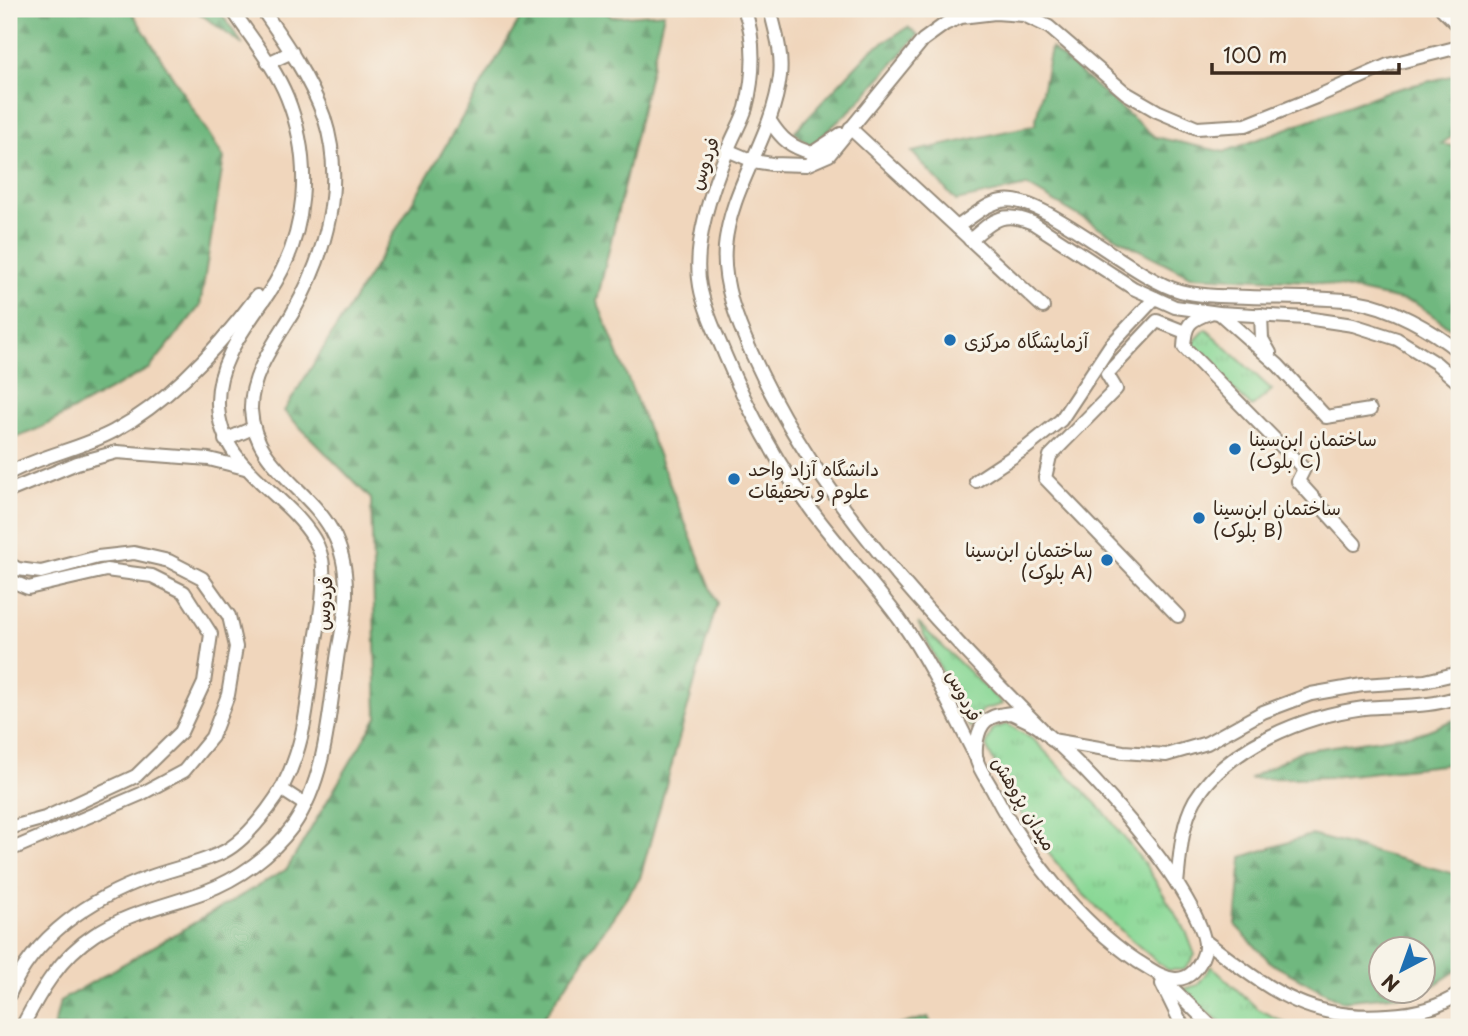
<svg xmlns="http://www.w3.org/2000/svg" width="1468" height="1036" font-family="'Playpen Sans','Playpen Sans Arabic',sans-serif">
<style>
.built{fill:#f0d6bc;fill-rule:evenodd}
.grass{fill:url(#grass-tufts);stroke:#62815a;stroke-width:2}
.forest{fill:url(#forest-firs);stroke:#55714e;stroke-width:2;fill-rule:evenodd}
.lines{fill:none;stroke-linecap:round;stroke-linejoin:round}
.minor-casing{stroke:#968a79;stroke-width:16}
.minor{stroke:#fff;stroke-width:12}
.poi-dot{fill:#1f6fb2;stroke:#f7f3e8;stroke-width:2.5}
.labels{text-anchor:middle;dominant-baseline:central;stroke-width:6;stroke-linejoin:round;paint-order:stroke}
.street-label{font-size:19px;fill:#3b2a1e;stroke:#f7f3e8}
.poi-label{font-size:19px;fill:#3b2a1e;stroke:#f7f3e8;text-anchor:start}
</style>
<defs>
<pattern id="grass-tufts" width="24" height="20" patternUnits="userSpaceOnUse" patternTransform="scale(1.75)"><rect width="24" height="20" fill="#8ad896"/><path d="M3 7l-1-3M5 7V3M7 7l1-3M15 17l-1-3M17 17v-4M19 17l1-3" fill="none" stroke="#78ba81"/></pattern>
<pattern id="forest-firs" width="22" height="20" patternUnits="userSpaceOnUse" patternTransform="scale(1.75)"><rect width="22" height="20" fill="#6fb87f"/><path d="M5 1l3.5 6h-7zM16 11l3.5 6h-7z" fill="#5c9667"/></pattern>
</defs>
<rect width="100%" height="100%" fill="#f7f3e8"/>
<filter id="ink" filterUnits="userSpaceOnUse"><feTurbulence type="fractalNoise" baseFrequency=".0143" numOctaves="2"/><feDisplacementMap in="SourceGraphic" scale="14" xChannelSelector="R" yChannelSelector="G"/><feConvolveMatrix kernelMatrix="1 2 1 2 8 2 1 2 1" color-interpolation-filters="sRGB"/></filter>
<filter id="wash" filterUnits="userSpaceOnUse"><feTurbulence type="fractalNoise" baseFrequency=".00686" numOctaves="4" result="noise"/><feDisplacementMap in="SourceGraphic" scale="28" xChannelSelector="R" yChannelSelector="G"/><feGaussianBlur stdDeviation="1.57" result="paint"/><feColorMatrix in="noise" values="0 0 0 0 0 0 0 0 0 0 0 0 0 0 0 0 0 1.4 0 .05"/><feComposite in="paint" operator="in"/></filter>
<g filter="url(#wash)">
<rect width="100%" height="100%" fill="#f1ead4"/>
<!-- built -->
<path class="built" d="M9 9H1459V1027H9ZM1380 948H1422V990H1380Z"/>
<!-- grass -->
<g class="grass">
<polygon points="1206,329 1272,390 1252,407 1188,348"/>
<polygon points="918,623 1003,704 983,710 970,728"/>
<polygon points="1007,724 1034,740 1106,814 1146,866 1186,931 1195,955 1184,970 1167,970 1128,937 1081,892 1049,854 1017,808 986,746 993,729"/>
<polygon points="1211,966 1258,1009 1293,1027 1227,1027 1179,990 1198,985"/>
</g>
<!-- forest -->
<g class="forest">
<polygon points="9,9 130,9 224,158 200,306 150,368 42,427 9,441"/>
<polygon points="197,9 218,9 243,45 199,13"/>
<polygon points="526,9 602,9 612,17 664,13 597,301 717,603 640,878 537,1027 54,1027 60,1001 287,869 377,717 371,499 284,411 376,264"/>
<polygon points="908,27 918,35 857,104 811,146 794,132 870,51"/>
<polygon points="1051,48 1155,137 1224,152 1385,92 1459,74 1459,132 1441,144 1459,147 1459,334 1415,303 1310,281 1190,276 1128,244 1027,186 956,201 912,152 1035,125"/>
<polygon points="1459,718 1459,763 1331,777 1249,779 1300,751 1421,733"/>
<path d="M1311 835 1459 875V969L1422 993 1341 1001 1272 964 1236 926 1242 857ZM1422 948V990H1380V948Z"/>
<polygon points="928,1017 933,1027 893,1027"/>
</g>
</g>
<g filter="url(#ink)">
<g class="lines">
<defs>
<g id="minor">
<path d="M744 9C756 39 754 77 746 108 742 121 734 134 729 147 713 184 692 245 700 286 704 309 716 333 725 355 748 410 775 460 810 508 838 547 872 581 900 620 931 663 953 713 977 759"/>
<path d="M770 9C775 30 783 54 780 76 773 137 730 187 725 247 722 283 737 321 752 354 817 499 931 617 1042 729"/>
<polyline points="1442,9 1459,26"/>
<polyline points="268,63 292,52"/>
<path d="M770 121C782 140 791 147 812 153L841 134"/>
<polyline points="850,128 1043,307"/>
<polyline points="727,150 753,161 772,164 806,165 829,155 923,40 945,24 961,17 995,13 1024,15 1049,27 1126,93 1157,111 1197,128 1246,125 1316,97 1388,65 1459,47"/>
<path d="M957 227C971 218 985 204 1002 201 1042 192 1133 279 1180 291 1202 297 1227 296 1249 297 1284 298 1320 297 1355 301 1390 306 1433 330 1459 352"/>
<path d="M970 240C994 220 1002 210 1033 223L1133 288 1175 307 1219 313 1306 318 1353 325 1397 339 1436 363 1459 383"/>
<path d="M1210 313C1189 320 1185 325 1184 347L1304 469 1298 481 1355 544"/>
<polyline points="1219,313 1278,365 1326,417 1370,410"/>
<polyline points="1261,315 1262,339 1270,353"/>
<polyline points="225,440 253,428"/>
<path d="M9 473C42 455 81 449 114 431 171 400 218 348 257 296"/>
<polyline points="976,481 1026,448 1061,420 1110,346 1155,298"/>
<polyline points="9,491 77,463 117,452 209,459 245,468"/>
<polyline points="9,564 18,569 41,572 98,557 134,553 169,561 202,578 229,616 236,647 228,695 212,737 184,771 141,794 17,847 9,848"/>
<polyline points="9,580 28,588 106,570 152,576 184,592 211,634 204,683 181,732 136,776 45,818 9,828"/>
<polyline points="1178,616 1045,478 1050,456 1116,389 1107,374 1157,321 1185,332"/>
<path d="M1011 713C1021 718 1035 723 1043 731 1083 765 1119 806 1151 847 1166 866 1212 930 1204 953 1200 966 1190 980 1175 979 1161 978 1149 968 1137 961 1077 920 1025 854 992 789 987 780 980 770 977 761 974 750 977 729 986 721 993 715 1003 714 1011 713Z"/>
<polyline points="1052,740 1123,752 1166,755 1207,743 1263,712 1311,694 1362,685 1425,681 1459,673"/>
<polyline points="281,789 304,804"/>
<path d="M1177 884C1180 856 1181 825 1195 800 1228 746 1304 716 1364 708 1385 706 1407 707 1428 704 1438 703 1449 700 1459 697"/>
<path d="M1205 941C1267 987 1306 1022 1388 1015 1413 1014 1438 1008 1459 994"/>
<polyline points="1160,976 1212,1027"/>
<polyline points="1162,984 1183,1027"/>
<path d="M9 995C34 936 91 898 150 877 172 869 197 864 219 854 238 846 256 825 268 809 280 794 290 773 296 755 307 722 309 687 314 653 318 625 325 596 323 568 323 559 319 547 314 539 285 491 219 467 218 404 217 361 245 328 268 294 308 236 313 162 287 97 274 65 250 37 232 9"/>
<path d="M22 1027C40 992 60 957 94 935 128 912 166 906 204 892 238 879 271 856 293 826 326 779 329 714 337 659 340 637 347 613 346 591 346 571 342 549 332 531 307 486 254 466 251 410 250 375 275 342 292 314 326 255 346 184 324 117 310 78 285 42 262 9"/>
</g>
</defs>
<!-- minor casing -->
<use href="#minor" class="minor-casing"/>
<!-- minor -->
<use href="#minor" class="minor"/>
</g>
</g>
<!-- markers -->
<g class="poi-dot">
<circle cx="950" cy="340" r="7"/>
<circle cx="1235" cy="449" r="7"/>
<circle cx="734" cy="479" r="7"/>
<circle cx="1199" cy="518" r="7"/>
<circle cx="1107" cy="560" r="7"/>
</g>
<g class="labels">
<!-- street labels -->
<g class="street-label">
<text transform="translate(703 163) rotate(-70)">فردوس</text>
<text transform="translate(323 603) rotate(-86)">فردوس</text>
<text transform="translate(965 695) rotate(63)">فردوس</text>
<text transform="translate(1025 803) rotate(59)">میدان پژوهش</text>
</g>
<!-- poi labels -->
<g class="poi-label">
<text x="964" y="340">آزمایشگاه مرکزی</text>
<text x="1249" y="438">ساختمان ابن‌سینا<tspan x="1249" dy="22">(بلوک C)</tspan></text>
<text x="748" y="468">دانشگاه آزاد واحد<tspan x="748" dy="22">علوم و تحقیقات</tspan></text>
<text x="1213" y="507">ساختمان ابن‌سینا<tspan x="1213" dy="22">(بلوک B)</tspan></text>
<text x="1093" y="549" text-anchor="end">ساختمان ابن‌سینا<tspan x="1093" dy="22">(بلوک A)</tspan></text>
</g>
</g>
<!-- margin -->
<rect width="1468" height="1036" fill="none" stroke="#f7f3e8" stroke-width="35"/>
<!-- north arrow -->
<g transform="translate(1402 970) rotate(221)"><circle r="33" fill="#f7f3e8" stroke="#aca397" stroke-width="2"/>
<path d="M0-5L12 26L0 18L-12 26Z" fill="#1f6fb2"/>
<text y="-10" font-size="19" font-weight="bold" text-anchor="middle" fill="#3b2a1e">N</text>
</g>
<!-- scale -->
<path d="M1212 63v10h187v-10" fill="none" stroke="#3b2a1e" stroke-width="3.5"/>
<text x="1223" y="63" font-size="21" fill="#3b2a1e" stroke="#f7f3e8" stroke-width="5" paint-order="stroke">100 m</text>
</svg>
